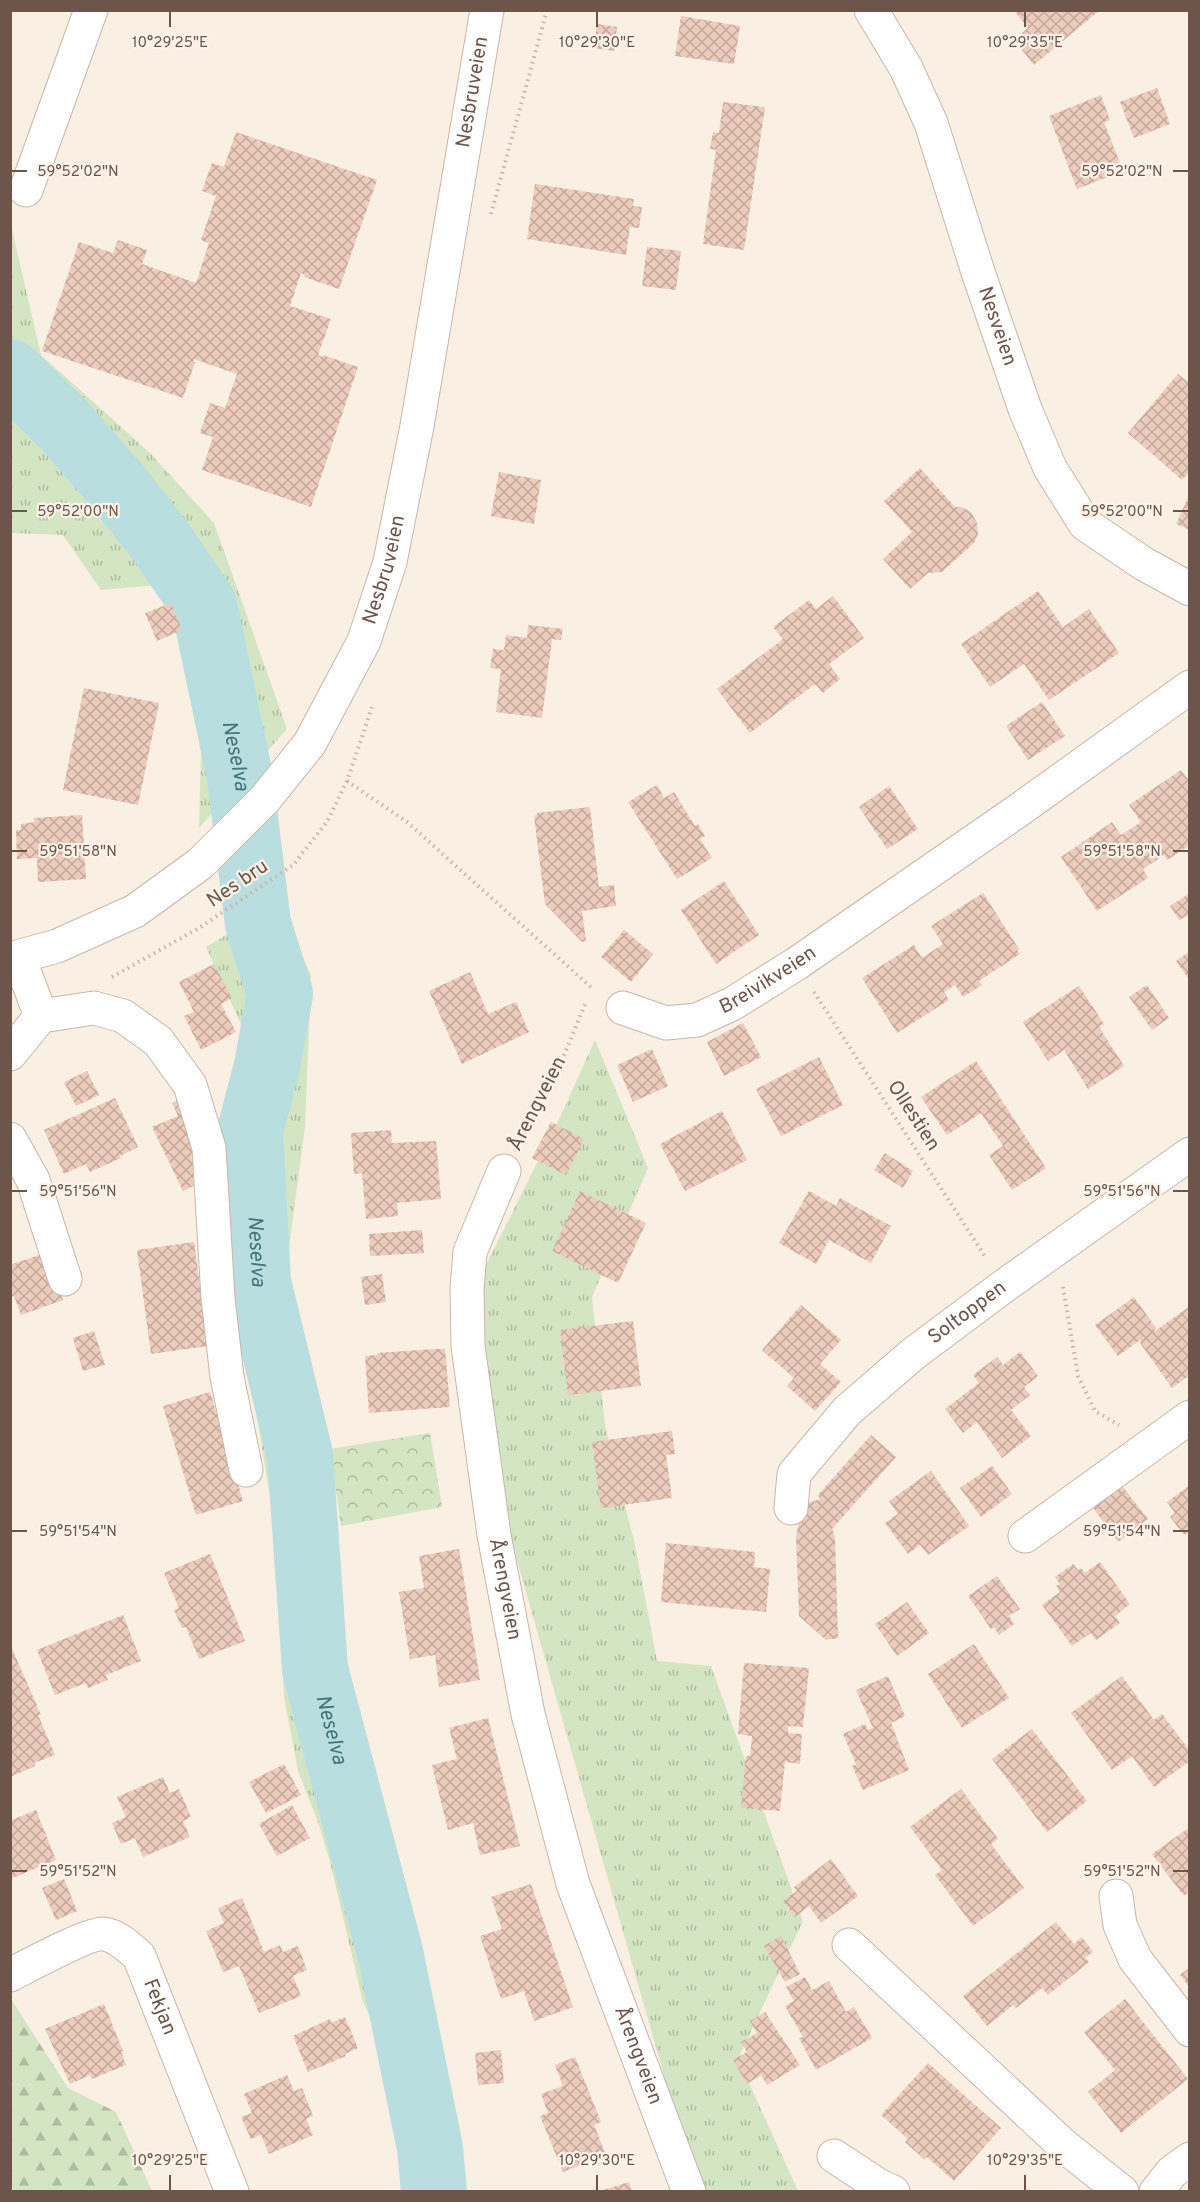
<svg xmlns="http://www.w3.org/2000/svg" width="1200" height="2202" font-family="Overpass,sans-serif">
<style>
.grass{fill:url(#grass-tufts)}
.forest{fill:url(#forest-firs)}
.park{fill:url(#park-crowns)}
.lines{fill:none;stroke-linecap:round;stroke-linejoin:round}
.river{stroke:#b9dee0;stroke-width:66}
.building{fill:url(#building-cross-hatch)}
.minor-casing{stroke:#c9b6aa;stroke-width:35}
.path{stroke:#d0b0a0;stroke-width:4;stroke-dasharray:1.5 4.5;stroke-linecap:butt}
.minor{stroke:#fff;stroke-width:33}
.ticks{fill:none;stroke:#6e554b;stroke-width:2}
.labels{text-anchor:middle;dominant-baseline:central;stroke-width:4.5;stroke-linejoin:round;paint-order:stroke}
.street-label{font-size:20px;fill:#6e554b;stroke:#fdf3e8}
.water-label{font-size:21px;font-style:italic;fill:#447479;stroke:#fdf3e8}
.ticks-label{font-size:15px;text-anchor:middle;fill:#6e554b;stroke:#fdf3e8;stroke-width:4.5;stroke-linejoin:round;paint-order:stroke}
</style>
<defs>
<pattern id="grass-tufts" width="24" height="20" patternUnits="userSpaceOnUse" patternTransform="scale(1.5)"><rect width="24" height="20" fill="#d3e5c3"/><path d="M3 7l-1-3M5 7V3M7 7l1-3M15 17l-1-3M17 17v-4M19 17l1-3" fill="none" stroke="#afbca0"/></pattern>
<pattern id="forest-firs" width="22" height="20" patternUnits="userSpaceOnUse" patternTransform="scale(1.5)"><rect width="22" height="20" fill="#d3e5c3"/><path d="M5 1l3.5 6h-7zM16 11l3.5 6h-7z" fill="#afbca0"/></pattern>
<pattern id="park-crowns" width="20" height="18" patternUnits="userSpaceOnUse" patternTransform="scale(1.5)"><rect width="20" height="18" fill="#d3e5c3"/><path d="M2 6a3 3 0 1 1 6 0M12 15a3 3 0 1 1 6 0" fill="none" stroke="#afbca0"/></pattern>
<pattern id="building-cross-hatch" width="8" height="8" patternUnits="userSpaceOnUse" patternTransform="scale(1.5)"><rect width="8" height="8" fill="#ecccbd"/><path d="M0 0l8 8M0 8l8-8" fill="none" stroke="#c3a89c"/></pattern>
</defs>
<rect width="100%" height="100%" fill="#f9efe2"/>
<!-- grass -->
<g class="grass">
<polygon points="11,225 41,355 150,453 214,523 287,729 199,828 202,715 189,621 170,584 101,590 63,535 11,533"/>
<polygon points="278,904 311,975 305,1127 285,1278 291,1349 323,1455 336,1641 378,1816 417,1966 433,2047 387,2049 363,2002 330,1862 319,1825 298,1771 284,1697 276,1534 218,1176 218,1120 230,1105 236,1070 245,1033 206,947"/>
<polygon points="595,1040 648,1168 592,1297 605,1426 635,1545 657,1661 711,1666 803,1921 738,2059 798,2191 697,2191 490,1466 473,1344 482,1273 562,1113"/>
</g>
<!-- forest -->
<polygon class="forest" points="11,1999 68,2088 116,2112 152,2191 14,2191 10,2184"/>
<!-- park -->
<polygon class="park" points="430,1433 442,1507 341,1526 330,1449"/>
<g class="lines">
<!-- river -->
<path class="river" id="s1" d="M10 372 65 426 117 486 159 539 204 605 240 777 258 924 280 994 267 1066 250 1131 258 1282 300 1455 315 1669 390 1952 430 2148 434 2192"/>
</g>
<!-- building -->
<g class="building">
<polygon points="1020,10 1100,10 1034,65 1014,40 1028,28 1016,13"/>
<polygon points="681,16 740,26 734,64 675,56"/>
<polygon points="597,24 617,27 614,51 594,48"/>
<polygon points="1157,88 1170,124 1134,138 1120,102"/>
<polygon points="1101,95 1110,120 1104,122 1123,171 1077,189 1049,116"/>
<polygon points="723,102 765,107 744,250 703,244 716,150 710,149 713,132 719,133"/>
<polygon points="236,132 377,180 339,289 304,277 305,275 301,273 290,306 331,319 318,355 322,357 323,355 358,367 311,507 202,470 213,437 200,433 210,403 225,408 237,374 194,359 193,362 195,362 183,398 42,351 79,242 113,253 118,240 147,250 142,264 196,283 209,243 201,240 216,196 202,191 212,163 224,167"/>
<polygon points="535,184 634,199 633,206 642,207 639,228 630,227 626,255 527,239"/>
<polygon points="647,247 681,251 676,290 642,286"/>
<polygon points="1178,374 1190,384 1190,471 1182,480 1128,433"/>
<polygon points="920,468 955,507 961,507 971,512 977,523 978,534 974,543 942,572 928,573 910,589 883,559 912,532 884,501"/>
<polygon points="499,472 541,480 534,524 491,516"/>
<polygon points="1190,493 1190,530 1176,524"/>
<polygon points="1038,591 1063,627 1089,609 1119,653 1049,700 1024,664 990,687 961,644"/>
<polygon points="833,596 864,638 829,664 840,679 823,693 815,684 750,733 717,689 783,639 773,627 809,600 816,609"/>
<polygon points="171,603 182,630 157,641 145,613"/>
<polygon points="528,625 563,629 561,640 552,639 542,718 496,712 501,669 490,668 493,649 504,650 506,635 527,638"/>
<polygon points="84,688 159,703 138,805 63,790"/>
<polygon points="1042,702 1065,736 1028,760 1006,726"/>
<polygon points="1181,770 1190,782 1190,845 1167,860 1164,855 1143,869 1148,878 1097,911 1061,857 1112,822 1121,835 1141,822 1129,805"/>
<polygon points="657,785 664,798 674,792 695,826 698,824 705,836 700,839 712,858 677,879 628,802"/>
<polygon points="889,786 918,829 887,849 859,807"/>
<polygon points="590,807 599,887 614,885 616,906 582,911 586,941 582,942 545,904 534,816 537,815 537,813"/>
<polygon points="82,815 86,879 38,882 37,858 17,859 16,830 21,830 21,824 34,822 34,818"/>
<polygon points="724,881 759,935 716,964 681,910"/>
<polygon points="983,893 1019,949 1017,950 1020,954 979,981 982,985 963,997 955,985 944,992 949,1000 897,1033 862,978 914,945 922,958 943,944 931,926"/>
<polygon points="1190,893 1190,914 1179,920 1170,906"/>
<polygon points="624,930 653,954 631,982 601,957"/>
<polygon points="1190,951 1190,981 1176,961"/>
<polygon points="214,964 232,998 221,1004 236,1032 201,1050 184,1016 194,1012 179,982"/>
<polygon points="470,972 488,1014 516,1002 529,1032 462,1064 429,991"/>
<polygon points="1147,985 1169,1018 1152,1030 1129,997"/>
<polygon points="1079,986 1104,1024 1099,1027 1124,1066 1088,1089 1064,1050 1048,1061 1023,1022"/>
<polygon points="743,1023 761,1057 724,1076 707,1042"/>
<polygon points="652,1049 668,1086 633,1102 617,1065"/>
<polygon points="819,1057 843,1105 781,1136 756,1089"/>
<polygon points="976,1061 1046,1168 1012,1190 989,1155 1003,1146 981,1113 947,1135 921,1097"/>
<polygon points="87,1071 99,1095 76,1106 64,1082"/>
<polygon points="184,1097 201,1152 191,1157 202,1182 183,1191 152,1127 178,1116 172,1103"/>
<polygon points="115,1098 138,1147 120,1156 121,1158 90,1172 86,1164 64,1174 44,1130"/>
<polygon points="722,1111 747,1160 685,1191 660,1144"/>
<polygon points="551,1122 584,1139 566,1175 532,1158"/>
<polygon points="391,1130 392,1143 436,1141 441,1199 397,1203 398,1216 366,1219 362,1173 354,1174 351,1133"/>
<polygon points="885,1153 913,1171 903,1188 874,1170"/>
<polygon points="580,1191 646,1223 618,1283 552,1251"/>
<polygon points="809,1191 836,1206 840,1198 891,1226 871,1263 829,1240 816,1264 779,1243"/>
<polygon points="422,1230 424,1253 370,1256 369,1234"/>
<polygon points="194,1242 208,1346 151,1354 137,1250"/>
<polygon points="45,1253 63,1300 21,1315 14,1296 10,1297 10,1265"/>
<polygon points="382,1274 386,1302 365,1305 361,1277"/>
<polygon points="1134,1297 1156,1328 1154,1330 1155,1331 1190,1306 1190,1375 1172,1388 1140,1343 1141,1342 1140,1340 1118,1356 1095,1325"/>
<polygon points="801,1305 841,1340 820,1364 841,1382 815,1411 787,1386 794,1378 762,1350"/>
<polygon points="633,1321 641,1386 568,1395 560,1330"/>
<polygon points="94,1331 105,1365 83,1371 73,1338"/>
<polygon points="435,1349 445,1349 450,1407 369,1413 365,1356 378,1355 377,1353"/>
<polygon points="1020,1352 1038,1376 1024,1387 1030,1395 1011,1410 1031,1436 1002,1458 977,1422 963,1433 945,1409 979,1383 973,1375 997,1357 1003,1365"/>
<polygon points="210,1392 243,1501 196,1515 163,1406"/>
<polygon points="672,1431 675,1454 666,1455 672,1498 601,1508 592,1442"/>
<polygon points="871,1435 896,1457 832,1529 835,1537 838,1638 826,1640 799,1616 796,1537 802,1505 820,1499 818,1495"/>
<polygon points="992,1466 1012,1494 981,1517 960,1488"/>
<polygon points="931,1471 969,1526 928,1555 920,1545 908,1554 885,1523 898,1514 889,1501"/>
<polygon points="1190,1485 1190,1531 1184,1535 1170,1517 1175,1513 1167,1502"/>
<polygon points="1122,1486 1148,1519 1118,1542 1093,1508"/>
<polygon points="666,1543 755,1552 754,1567 770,1569 766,1612 661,1602"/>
<polygon points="459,1549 480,1680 439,1687 435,1655 410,1659 399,1592 424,1588 419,1556"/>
<polygon points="210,1554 245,1641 199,1659 186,1627 182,1628 174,1610 179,1608 164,1573"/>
<polygon points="1100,1562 1130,1604 1115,1616 1120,1623 1096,1640 1091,1633 1072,1646 1042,1605 1060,1592 1056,1586 1060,1584 1055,1577 1073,1564 1078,1570 1081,1568 1085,1573"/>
<polygon points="997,1576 1020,1609 1009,1616 1014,1624 999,1635 994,1627 991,1629 968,1596"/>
<polygon points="907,1602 929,1633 897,1656 875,1624"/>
<polygon points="123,1615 141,1661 106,1675 108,1680 88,1688 86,1683 55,1695 37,1650"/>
<polygon points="10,1644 41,1715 38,1715 55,1755 34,1763 35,1766 10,1777"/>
<polygon points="974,1644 1009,1698 962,1728 928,1674"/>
<polygon points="744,1663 809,1668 803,1727 788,1726 788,1733 802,1734 800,1764 785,1762 780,1811 741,1808 746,1756 750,1756 752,1736 738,1734"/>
<polygon points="888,1676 905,1716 891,1723 909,1770 863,1790 852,1766 856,1764 843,1734 865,1724 868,1730 873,1728 856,1690"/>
<polygon points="1122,1676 1154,1720 1162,1714 1190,1751 1190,1761 1154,1787 1132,1756 1112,1770 1071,1713"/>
<polygon points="488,1718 520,1846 480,1855 473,1823 448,1830 432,1765 457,1759 449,1728"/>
<polygon points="1032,1729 1087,1801 1047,1832 992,1759"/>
<polygon points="284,1764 301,1795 266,1813 249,1782"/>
<polygon points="163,1777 170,1793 179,1789 191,1817 183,1821 190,1837 143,1857 135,1838 121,1844 112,1823 126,1817 117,1797"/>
<polygon points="961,1789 998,1839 991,1844 1024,1888 973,1926 935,1875 942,1870 910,1827"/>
<polygon points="292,1805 310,1838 277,1856 259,1824"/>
<polygon points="36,1810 56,1860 10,1879 10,1821"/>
<polygon points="1190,1827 1190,1892 1184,1896 1152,1854"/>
<polygon points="831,1859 858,1896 821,1923 809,1906 795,1917 783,1901 797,1891 794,1887"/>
<polygon points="64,1879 77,1911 56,1920 42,1888"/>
<polygon points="531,1884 573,2007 534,2021 524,1991 501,1999 480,1936 502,1929 491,1897"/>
<polygon points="242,1898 264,1952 280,1945 283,1952 298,1946 307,1970 293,1976 301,1996 259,2013 239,1966 223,1972 206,1931 224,1923 218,1908"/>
<polygon points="1056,1922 1074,1944 1082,1937 1093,1952 1085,1958 1089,1962 1048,1995 1042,1988 1016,2008 1013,2005 987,2026 963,1996"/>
<polygon points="781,1936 800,1974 785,1982 764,1946"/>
<polygon points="1190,1967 1190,1988 1180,1975"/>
<polygon points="805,1977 812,1990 829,1981 846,2012 854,2007 872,2038 816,2070 799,2038 803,2037 785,2006 794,2001 786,1987"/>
<polygon points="1125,1999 1188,2079 1121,2133 1088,2092 1115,2070 1084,2032"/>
<polygon points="104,2004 123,2051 121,2051 126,2065 92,2079 90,2075 70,2084 45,2029"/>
<polygon points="765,2012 800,2065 767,2085 761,2075 747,2084 733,2060 747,2052 741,2042 757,2033 750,2021"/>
<polygon points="345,2017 358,2048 345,2054 346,2056 308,2072 293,2036 330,2019 331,2023"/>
<polygon points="501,2050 504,2083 478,2085 475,2053"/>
<polygon points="575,2057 601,2122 594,2125 606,2155 563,2172 540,2116 548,2113 541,2094 563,2086 555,2065"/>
<polygon points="928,2063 1001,2128 954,2181 927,2157 924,2159 905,2142 908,2139 881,2115"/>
<polygon points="287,2075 294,2091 302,2088 313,2116 306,2119 313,2135 269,2154 261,2135 251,2139 241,2117 252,2113 244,2094"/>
<polygon points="629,2182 632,2192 600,2192 600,2191"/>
</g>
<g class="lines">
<defs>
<g id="minor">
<path id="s2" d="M871 10 906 68 931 123 978 272 1025 409 1050 468 1085 524 1144 564 1190 589"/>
<polyline points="26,190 91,10"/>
<polyline points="19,958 41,1016"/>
<path id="s3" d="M10 959 57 946 135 911 201 863 265 799 310 743 364 641 390 562 417 426 487 10"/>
<path id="s4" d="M623 1008 666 1023 697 1020 732 1004 796 964 1019 810 1190 687"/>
<polyline points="10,1054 41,1016 94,1008 123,1016 158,1041 190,1085 209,1148 218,1298 227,1377 246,1470"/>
<polyline points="10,1139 33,1180 65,1279"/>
<path id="s5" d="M504 1171 470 1252 467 1289 468 1346 494 1535 528 1714 573 1884 689 2192"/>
<path id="s6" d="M791 1508 794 1474 847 1411 913 1354 1004 1286 1190 1154"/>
<polyline points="1025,1536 1190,1417"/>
<polyline points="1116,1896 1120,1925 1135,1959 1190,2030"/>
<polyline points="849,1945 1063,2145 1122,2192"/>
<path id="s7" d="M10 1975C26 1967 90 1932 104 1934 118 1936 128 1947 139 1956L232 2192"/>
<polyline points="834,2156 878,2185 893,2192"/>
<polyline points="1156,2192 1172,2172 1190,2159"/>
</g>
</defs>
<!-- minor casing -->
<use href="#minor" class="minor-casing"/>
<!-- path -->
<g class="path">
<polyline points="491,214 547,10"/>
<polyline points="347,781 407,822 593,989"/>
<polyline points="112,977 199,928 293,865 327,822 347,781 372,707"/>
<polyline points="814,992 986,1258"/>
<polyline points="520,1141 558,1070 586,1002"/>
<polyline points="1063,1287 1078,1376 1095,1411 1119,1425"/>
</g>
<!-- minor -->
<use href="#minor" class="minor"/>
</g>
<!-- ticks -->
<path class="ticks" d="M170 12V27M597 12V27M1025 12V27M12 171H27M1173 171H1188M12 511H27M1173 511H1188M12 851H27M1173 851H1188M12 1191H27M1173 1191H1188M12 1531H27M1173 1531H1188M12 1871H27M1173 1871H1188M170 2175V2190M597 2175V2190M1025 2175V2190"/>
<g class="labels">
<!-- street labels -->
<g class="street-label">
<text stroke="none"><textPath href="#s3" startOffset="1054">Nesbruveien</textPath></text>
<text stroke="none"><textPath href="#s2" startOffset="342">Nesveien</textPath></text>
<text stroke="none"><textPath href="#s3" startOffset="568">Nesbruveien</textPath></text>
<text transform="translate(238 884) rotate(-34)">Nes bru</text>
<text stroke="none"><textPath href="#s4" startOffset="158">Breivikveien</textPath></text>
<text transform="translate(538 1104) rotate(-63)">Årengveien</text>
<text transform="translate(913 1116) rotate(57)">Ollestien</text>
<text stroke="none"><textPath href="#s6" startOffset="272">Soltoppen</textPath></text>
<text stroke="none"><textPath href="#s5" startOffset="428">Årengveien</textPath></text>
<text stroke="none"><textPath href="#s7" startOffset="200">Fekjan</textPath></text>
<text stroke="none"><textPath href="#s5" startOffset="914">Årengveien</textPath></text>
</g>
<!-- water labels -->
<g class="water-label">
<text stroke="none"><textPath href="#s1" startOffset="458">Neselva</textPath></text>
<text stroke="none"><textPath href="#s1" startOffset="962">Neselva</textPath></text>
<text stroke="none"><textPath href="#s1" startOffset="1448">Neselva</textPath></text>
</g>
</g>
<g class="ticks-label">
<text x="170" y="47">10°29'25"E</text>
<text x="597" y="47">10°29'30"E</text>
<text x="1025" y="47">10°29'35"E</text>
<text x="78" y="176">59°52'02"N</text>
<text x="1122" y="176">59°52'02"N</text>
<text x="78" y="516">59°52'00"N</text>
<text x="1122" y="516">59°52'00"N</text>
<text x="78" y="856">59°51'58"N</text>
<text x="1122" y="856">59°51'58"N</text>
<text x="78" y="1196">59°51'56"N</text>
<text x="1122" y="1196">59°51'56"N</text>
<text x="78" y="1536">59°51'54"N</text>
<text x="1122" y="1536">59°51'54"N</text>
<text x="78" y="1876">59°51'52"N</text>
<text x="1122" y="1876">59°51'52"N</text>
<text x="170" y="2165">10°29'25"E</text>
<text x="597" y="2165">10°29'30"E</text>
<text x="1025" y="2165">10°29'35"E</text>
</g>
<!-- border -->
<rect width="1200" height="2202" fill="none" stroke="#6e554b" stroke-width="24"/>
</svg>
